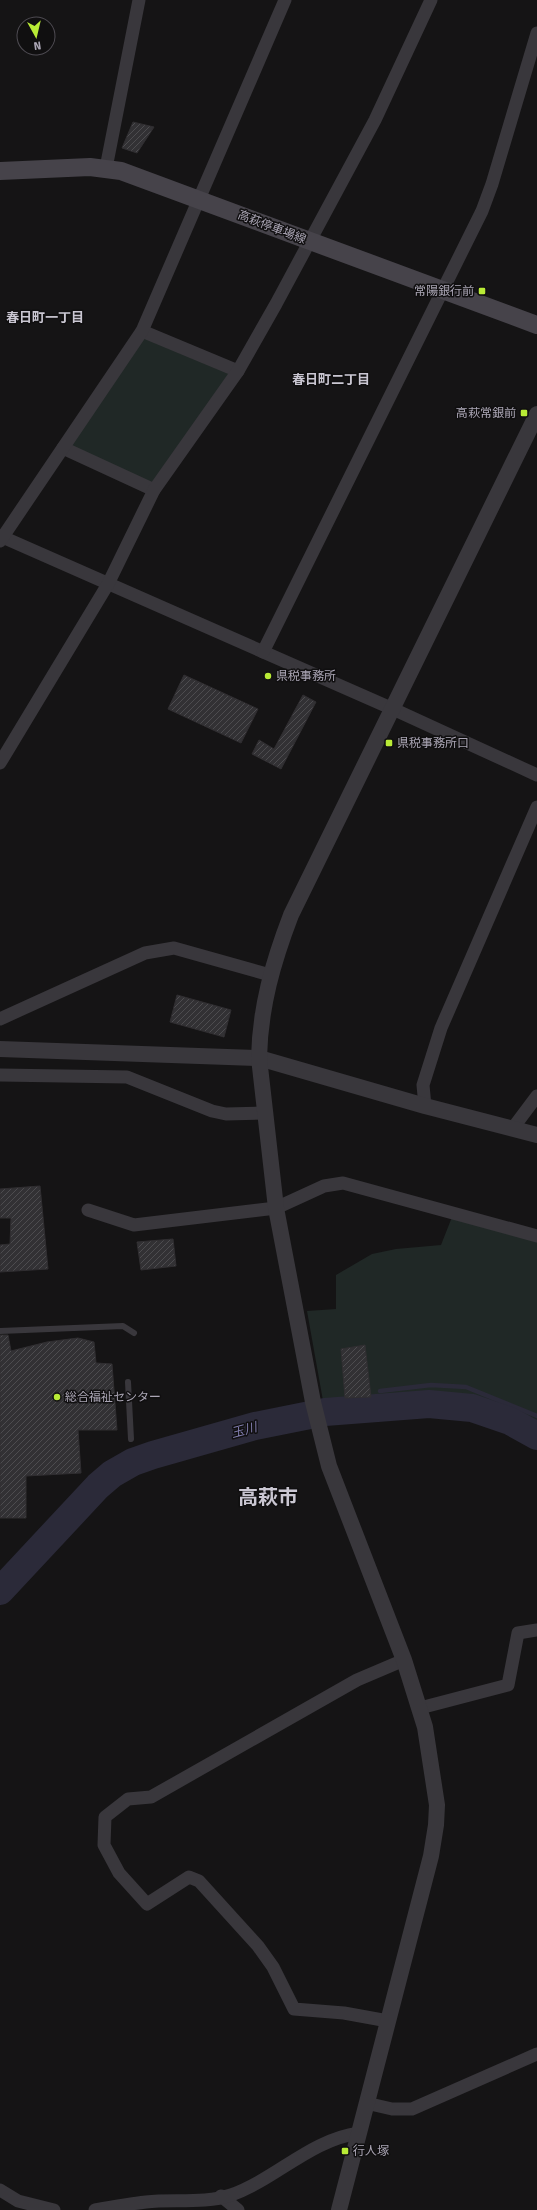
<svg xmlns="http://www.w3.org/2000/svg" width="537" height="2210" font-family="'Fira Sans','Noto Sans JP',sans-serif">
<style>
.green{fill:#202826}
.water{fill:url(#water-waves)}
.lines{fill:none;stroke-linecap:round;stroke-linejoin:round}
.stream{stroke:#2b2a39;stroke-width:4.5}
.river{stroke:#2b2a39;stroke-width:28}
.building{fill:url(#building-hatch);stroke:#302e31}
.service{stroke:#39373c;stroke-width:6}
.minor{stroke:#39373c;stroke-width:13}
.tertiary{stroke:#39373c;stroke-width:16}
.secondary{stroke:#46434a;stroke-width:18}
.poi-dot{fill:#b9eb36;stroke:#100f10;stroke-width:1.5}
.labels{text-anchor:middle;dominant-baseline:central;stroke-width:3;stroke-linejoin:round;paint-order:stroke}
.street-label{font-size:12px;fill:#aba6b5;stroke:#100f10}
.poi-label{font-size:12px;fill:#aba6b5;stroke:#100f10;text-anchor:start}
.neighbourhood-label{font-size:13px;font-weight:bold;fill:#cac7d2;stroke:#100f10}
.water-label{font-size:13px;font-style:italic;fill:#827eaf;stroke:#100f10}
.town-label{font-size:20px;font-weight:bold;fill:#cac7d2;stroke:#100f10}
</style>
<defs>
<pattern id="water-waves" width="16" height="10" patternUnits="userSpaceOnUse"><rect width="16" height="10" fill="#2b2a39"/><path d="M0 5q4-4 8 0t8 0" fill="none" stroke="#474653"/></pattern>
<pattern id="building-hatch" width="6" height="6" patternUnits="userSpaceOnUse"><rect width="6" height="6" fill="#323134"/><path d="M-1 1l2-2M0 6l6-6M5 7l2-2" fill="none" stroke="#4d4c4f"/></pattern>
</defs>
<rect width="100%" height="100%" fill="#151415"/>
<!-- green -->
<g class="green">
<polygon points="142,331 238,371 154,490 63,448"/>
<polygon points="452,1217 537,1240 537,1433 490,1414 458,1406 369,1409 325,1412 307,1311 336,1309 336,1275 372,1254 396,1249 441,1245"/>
</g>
<!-- water -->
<polygon class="water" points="48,1535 55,1540 0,1596 0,1586"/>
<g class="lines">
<!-- stream -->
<polyline class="stream" points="380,1391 431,1385 466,1387 537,1416"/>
<!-- river -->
<polyline class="river" points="0,1591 98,1486 112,1474 133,1462 153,1455 255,1426 325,1412 429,1404 472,1408 510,1421 537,1436"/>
</g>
<!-- building -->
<g class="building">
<polygon points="133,122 154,127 137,153 122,148"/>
<polygon points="184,675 258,709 241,743 168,709"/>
<polygon points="303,695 316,702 281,769 252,754 259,740 274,749"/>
<polygon points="177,995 231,1010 224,1037 170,1022"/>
<polygon points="40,1186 48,1269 0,1272 0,1245 10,1244 11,1218 0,1218 0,1189"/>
<polygon points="173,1239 176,1266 141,1270 137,1242"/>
<polygon points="0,1335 8,1335 11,1351 47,1342 78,1338 94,1342 96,1363 112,1364 117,1430 78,1430 81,1473 26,1476 26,1518 0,1518"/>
<polygon points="365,1345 371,1397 345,1398 341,1349"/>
</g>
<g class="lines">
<!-- service -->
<g class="service">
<polyline points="0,1331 123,1326 134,1333"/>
<polyline points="128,1382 131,1439"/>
</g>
<!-- minor -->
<g class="minor">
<polyline points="106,168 139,0"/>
<polyline points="142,331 238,371"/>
<polyline points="63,448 154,490"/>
<polyline points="0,536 393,709 537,775"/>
<polyline points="0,541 142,331 285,0"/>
<polyline points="263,652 482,211 492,184 537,33"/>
<polyline points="0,763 108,584 154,490 238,371 276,304 375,120 431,0"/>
<polyline points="0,1019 145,953 174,948 270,975"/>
<polyline points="0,1075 127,1077 212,1111 226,1114 265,1113"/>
<polyline points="425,1106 423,1085 441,1028 537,807"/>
<polyline points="513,1128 537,1096"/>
<polyline points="88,1210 134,1225 276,1208 324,1186 343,1183 537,1236"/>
<polyline points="420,1708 508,1685 518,1633 537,1630"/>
<polyline points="388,2021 344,2013 294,2009 273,1967 258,1946 199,1881 189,1877 147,1904 119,1873 104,1845 105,1817 128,1799 151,1797 357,1680 404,1660"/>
<polyline points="366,2103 392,2109 412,2109 537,2054"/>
<polyline points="0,2190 18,2201 54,2210"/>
<polyline points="221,2196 238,2210"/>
<path d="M95 2210C112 2207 129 2204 146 2202 173 2199 205 2204 231 2195 276 2179 310 2140 359 2133"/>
</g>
<!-- tertiary -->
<g class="tertiary">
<polyline points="0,1049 259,1058 425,1106 537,1135"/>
<path d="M339 2210 431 1856 436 1825 437 1805 425 1727 404 1660 329 1466 313 1402 276 1208 259 1058C260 1007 273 962 291 915L537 414"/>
</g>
<!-- secondary -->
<polyline class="secondary" points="0,171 90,167 121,171 537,325"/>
</g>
<!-- markers -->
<g class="poi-dot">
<rect x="478" y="287" width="8" height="8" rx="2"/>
<rect x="520" y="409" width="8" height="8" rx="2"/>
<circle cx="268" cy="676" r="4"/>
<rect x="385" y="739" width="8" height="8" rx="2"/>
<circle cx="57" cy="1397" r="4"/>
<rect x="341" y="2147" width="8" height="8" rx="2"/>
</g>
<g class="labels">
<!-- street labels -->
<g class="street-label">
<text transform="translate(272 227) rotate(21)">高萩停車場線</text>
</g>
<!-- poi labels -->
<g class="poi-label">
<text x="474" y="291" text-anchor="end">常陽銀行前</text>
<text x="516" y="413" text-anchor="end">高萩常銀前</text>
<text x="276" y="676">県税事務所</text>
<text x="397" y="743">県税事務所口</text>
<text x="65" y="1397">総合福祉センター</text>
<text x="353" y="2151">行人塚</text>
</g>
<!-- neighbourhood labels -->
<g class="neighbourhood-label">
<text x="45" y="317">春日町一丁目</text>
<text x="331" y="379">春日町二丁目</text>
</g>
<!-- water labels -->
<g class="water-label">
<text transform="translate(244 1430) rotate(-15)">玉川</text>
</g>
<!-- town labels -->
<g class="town-label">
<text x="268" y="1497">高萩市</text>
</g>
</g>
<!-- north arrow -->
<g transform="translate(36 36) rotate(172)"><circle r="19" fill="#100f10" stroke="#4e4b52"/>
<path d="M0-3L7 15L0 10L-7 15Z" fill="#b9eb36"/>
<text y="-6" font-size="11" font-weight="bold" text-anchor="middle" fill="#aba6b5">N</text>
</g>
</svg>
